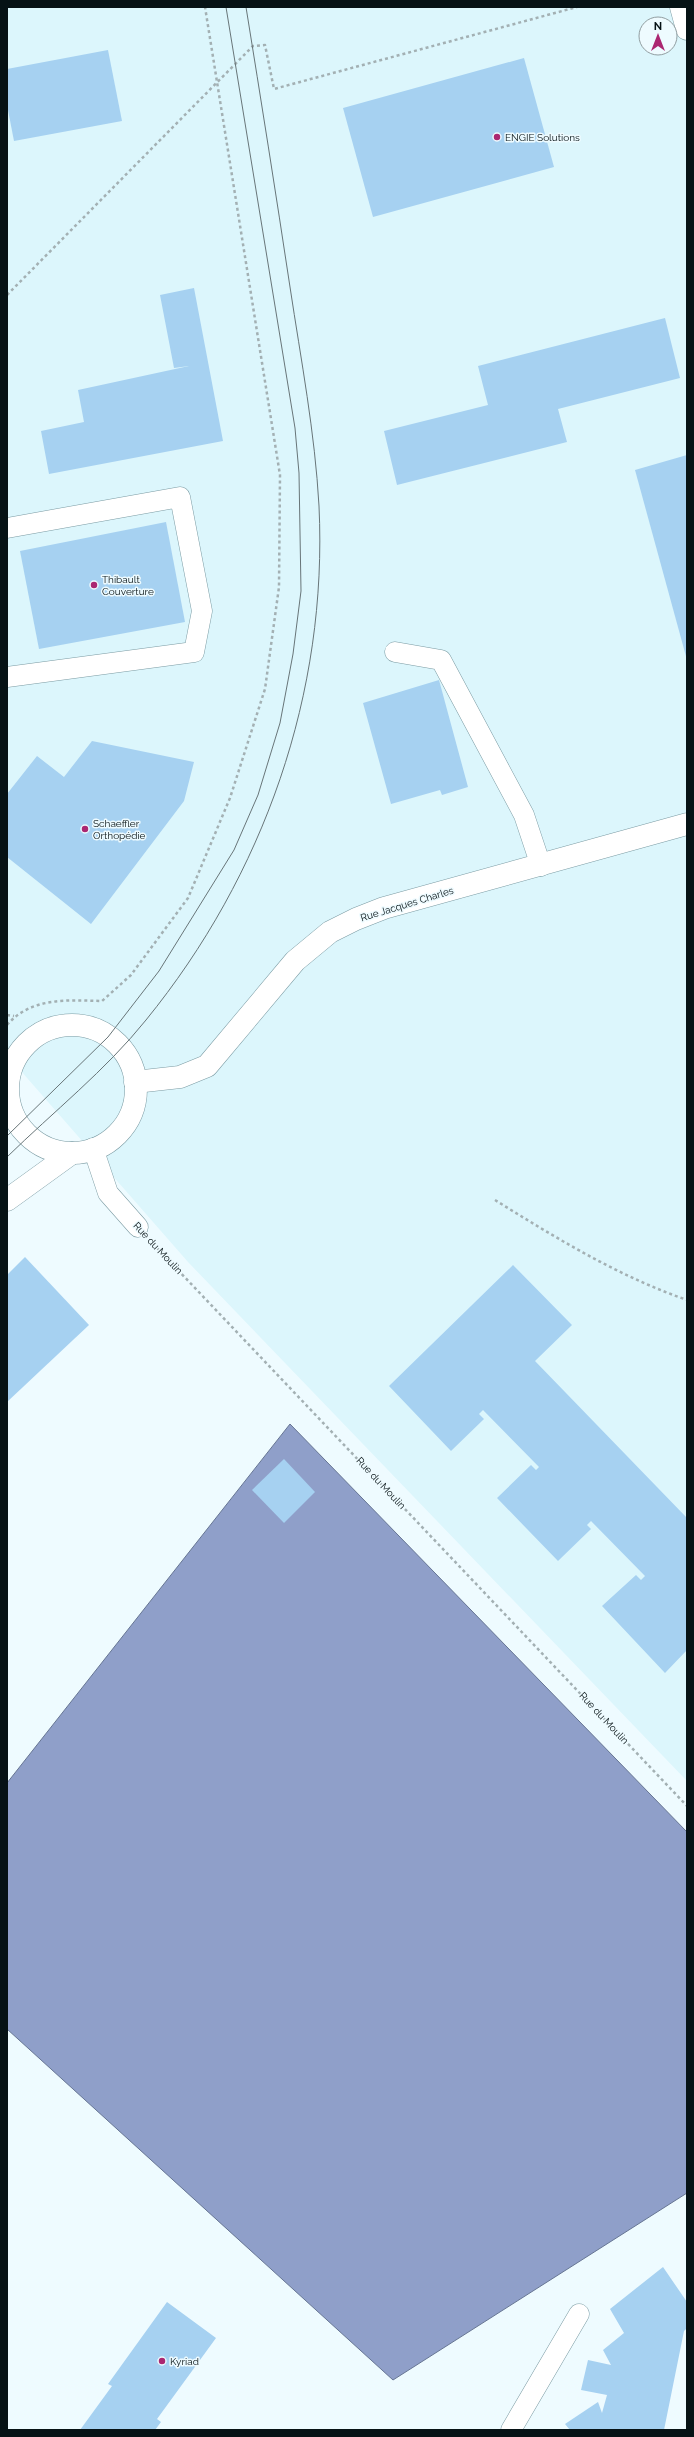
<svg xmlns="http://www.w3.org/2000/svg" width="694" height="2437" font-family="Raleway,sans-serif">
<style>
.built{fill:#dcf6fc;fill-rule:evenodd}
.water{fill:#8f9fc9;stroke:#667593}
.building{fill:#a6d1f1}
.lines{fill:none;stroke-linecap:round;stroke-linejoin:round}
.lane-casing{stroke:#7b9ba3;stroke-width:21}
.street-casing{stroke:#7b9ba3;stroke-width:23}
.path{stroke:#a3b0b3;stroke-width:2.5;stroke-dasharray:3 3;stroke-linecap:butt}
.lane{stroke:#fff;stroke-width:20}
.street{stroke:#fff;stroke-width:22}
.tram{stroke:#687578;stroke-width:1}
.poi-dot{fill:#ab2771;stroke:#eefbff;stroke-width:1.5}
.labels{text-anchor:middle;dominant-baseline:central;stroke-width:3;stroke-linejoin:round;paint-order:stroke}
.poi-label{font-size:10px;fill:#061215;stroke:#eefbff;text-anchor:start}
.street-label{font-size:10px;fill:#061215;stroke:#eefbff}
</style>
<rect width="100%" height="100%" fill="#eefbff"/>
<!-- built -->
<path class="built" d="M7 7H687V1781L188 1262 7 1055ZM646 24H670V48H646Z"/>
<!-- water -->
<polygon class="water" points="290,1424 687,1832 687,2193 393,2380 7,2029 7,1783"/>
<!-- building -->
<g class="building">
<polygon points="108,50 122,121 14,141 7,105 7,69"/>
<polygon points="524,58 554,167 373,217 343,108"/>
<polygon points="194,288 223,441 49,474 41,431 84,422 78,390 189,366 174,368 160,295"/>
<polygon points="665,318 680,378 558,409 567,442 397,485 384,431 488,405 478,366"/>
<polygon points="687,455 687,660 635,470"/>
<polygon points="166,522 185,622 39,649 20,551"/>
<polygon points="439,680 468,787 442,795 440,790 391,804 363,703"/>
<polygon points="92,741 194,762 184,801 91,924 7,857 7,794 37,756 64,777"/>
<polygon points="25,1257 89,1325 7,1402 7,1275"/>
<polygon points="513,1265 572,1325 535,1361 687,1518 687,1650 665,1673 602,1606 636,1575 641,1580 645,1576 591,1521 587,1525 591,1529 558,1561 497,1498 531,1465 536,1470 539,1467 483,1410 479,1414 484,1419 451,1451 389,1386"/>
<polygon points="284,1459 315,1492 284,1523 252,1490"/>
<polygon points="663,2267 687,2302 687,2328 684,2331 664,2430 570,2430 565,2424 598,2402 602,2413 607,2395 581,2390 588,2360 611,2365 603,2350 624,2333 610,2309"/>
<polygon points="167,2302 216,2338 157,2419 161,2422 155,2430 80,2430 112,2386 108,2384"/>
</g>
<g class="lines">
<defs>
<g id="lane">
<polyline points="7,528 180,497 202,611 194,652 7,677"/>
<polyline points="395,652 441,660 524,815 541,866"/>
<polyline points="93,1148 108,1193 138,1227"/>
<polyline points="511,2430 579,2314"/>
</g>
<g id="street">
<polyline points="681,7 687,29"/>
<circle cx="72" cy="1089" r="64"/>
<polyline points="135,1082 180,1077 207,1066 295,961 330,932 356,919 384,908 687,824"/>
<polyline points="7,1200 72,1153"/>
</g>
</defs>
<!-- lane casing -->
<use href="#lane" class="lane-casing"/>
<!-- street casing -->
<use href="#street" class="street-casing"/>
<!-- path -->
<g class="path">
<polyline points="7,295 253,46 265,45 274,89 577,7"/>
<polyline points="7,1015 14,1016"/>
<path d="M7 1025C31 997 68 1000 102 1001L131 975 188 898 230 798 265 689 279 587 280 475 205 7"/>
<path d="M495 1200C556 1238 618 1276 687 1300"/>
<polyline points="157,1248 687,1806"/>
</g>
<!-- lane -->
<use href="#lane" class="lane"/>
<!-- street -->
<use href="#street" class="street"/>
<!-- tram -->
<g class="tram">
<polyline points="7,1136 108,1037 159,971 234,850 258,795 280,723 293,654 301,591 299,473 295,428 226,7"/>
<path d="M7 1157C53 1112 106 1070 146 1020 264 875 328 693 319 506 315 433 301 360 290 287 276 194 261 100 246 7"/>
</g>
</g>
<!-- markers -->
<g class="poi-dot">
<circle cx="497" cy="137" r="4"/>
<circle cx="94" cy="585" r="4"/>
<circle cx="85" cy="829" r="4"/>
<circle cx="162" cy="2361" r="4"/>
</g>
<g class="labels">
<!-- poi labels -->
<g class="poi-label">
<text x="505" y="137">ENGIE Solutions</text>
<text x="102" y="579">Thibault<tspan x="102" dy="12">Couverture</tspan></text>
<text x="93" y="823">Schaeffler<tspan x="93" dy="12">Orthopédie</tspan></text>
<text x="170" y="2361">Kyriad</text>
</g>
<!-- street labels -->
<g class="street-label">
<text transform="translate(407 904) rotate(-17)">Rue Jacques Charles</text>
<text transform="translate(158 1248) rotate(47)">Rue du Moulin</text>
<text transform="translate(381 1483) rotate(47)">Rue du Moulin</text>
<text transform="translate(604 1718) rotate(47)">Rue du Moulin</text>
</g>
</g>
<!-- border -->
<rect width="694" height="2437" fill="none" stroke="#061215" stroke-width="16"/>
<!-- north arrow -->
<g transform="translate(658 36)"><circle r="19" fill="#eefbff" stroke="#919ea1"/>
<path d="M0-3L7 15L0 10L-7 15Z" fill="#ab2771"/>
<text y="-6" font-size="11" font-weight="bold" text-anchor="middle" fill="#061215">N</text>
</g>
</svg>
